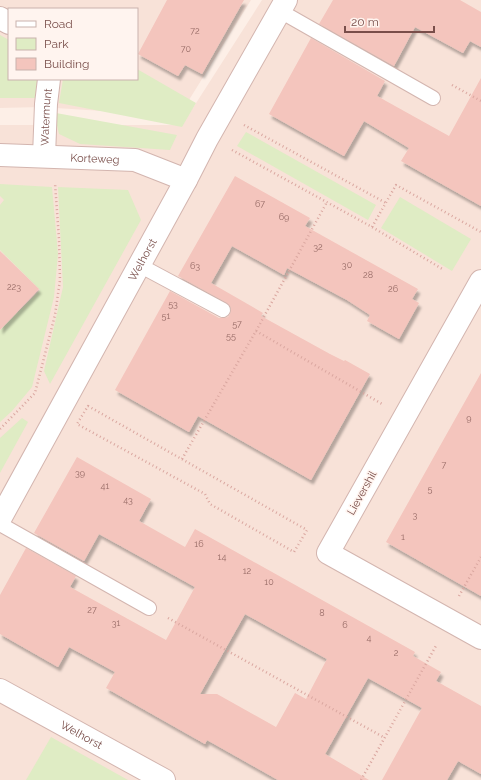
<svg xmlns="http://www.w3.org/2000/svg" width="481" height="780" font-family="Raleway,sans-serif">
<style>
.residential{fill:#f8e2d8;fill-rule:evenodd}
.green{fill:#dfecc4}
.building{fill:#f4c5bd;fill-rule:evenodd;filter:url(#shadow)}
.lines{fill:none;stroke-linecap:round;stroke-linejoin:round}
.lane-casing{stroke:#d3b5af;stroke-width:16}
.street-casing{stroke:#d3b5af;stroke-width:24}
.path{stroke:#daa7a0;stroke-width:2.5;stroke-dasharray:1 3;stroke-linecap:butt}
.lane{stroke:#fff;stroke-width:14}
.street{stroke:#fff;stroke-width:22}
.labels{text-anchor:middle;dominant-baseline:central;stroke-width:3;stroke-linejoin:round;paint-order:stroke}
.number-label{font-size:9px;fill:#986c67}
.street-label{font-size:11px;fill:#794e4a;stroke:#fff4ef}
</style>
<defs>
<filter id="shadow"><feDropShadow dx="2.5" dy="4.5" stdDeviation="1" flood-color="#0004"/></filter>
</defs>
<rect width="100%" height="100%" fill="#fdefe7"/>
<!-- residential -->
<g class="residential">
<path d="M0 0H251L179 116 41 107 0 108ZM9 9H137V79H9Z"/>
<polygon points="262,0 481,0 481,780 0,780 0,125 182,125"/>
</g>
<!-- green -->
<g class="green">
<polygon points="0,35 9,40 9,79 37,79 37,98 0,98"/>
<polygon points="137,69 196,103 182,127 59,103 63,79 137,79"/>
<polygon points="56,113 177,135 170,150 80,144 59,134 55,117"/>
<polygon points="246,132 376,205 368,220 237,146"/>
<polygon points="0,184 52,187 58,254 54,297 32,387 12,411 0,422 0,330 40,290 0,250 0,205 4,200 0,196"/>
<polygon points="58,187 128,190 141,220 50,384 44,371 63,287"/>
<polygon points="400,197 471,239 452,271 381,228"/>
<polygon points="22,418 28,422 0,473 0,438"/>
<polygon points="51,737 128,780 26,780"/>
</g>
<!-- building -->
<g class="building">
<polygon points="167,0 244,0 202,74 185,65 178,76 138,54"/>
<polygon points="333,0 460,0 481,12 481,47 470,41 463,53 415,27 394,66 319,24"/>
<polygon points="311,38 385,81 377,96 449,136 481,78 481,206 401,161 409,148 364,121 344,156 269,114"/>
<polygon points="235,176 310,218 305,226 418,289 412,299 419,303 399,339 367,321 370,315 347,300 287,268 284,275 232,246 211,283 263,313 261,316 330,354 344,361 345,360 370,374 311,480 198,416 189,432 115,390 170,291 219,318 224,318 228,317 230,314 231,309 230,306 227,303 178,276"/>
<polygon points="0,251 39,289 0,330"/>
<polygon points="481,373 481,596 386,542"/>
<path d="M77 457 151 499 139 521 185 547 195 529 415 652 413 656 441 672 436 681 481 706V774L458 761 447 780H382L422 708 368 678 325 754 369 780H278L207 740 205 744 106 688 115 672 69 647 58 667 0 634V595L26 548 76 576 70 587 166 640 195 587 99 534 84 561 34 533ZM245 614 283 635 327 659 306 699 295 693 276 727 217 694H200Z"/>
</g>
<g class="lines">
<defs>
<g id="lane">
<polyline points="280,11 433,98"/>
<polyline points="139,265 223,310"/>
<polyline points="0,524 149,608"/>
</g>
<g id="street">
<polyline points="0,18 9,23"/>
<path id="s1" d="M0 155 135 160 186 180"/>
<path id="s2" d="M44 156 46 104 49 79"/>
<polyline points="481,281 328,553 481,638"/>
<path id="s3" d="M0 519 186 180 207 139 286 0"/>
<path id="s4" d="M0 690 164 780"/>
</g>
</defs>
<!-- lane casing -->
<use href="#lane" class="lane-casing"/>
<!-- street casing -->
<use href="#street" class="street-casing"/>
<!-- path -->
<g class="path">
<polyline points="452,85 481,101"/>
<polyline points="244,125 386,203"/>
<polyline points="232,150 372,227 444,270"/>
<polyline points="372,227 396,185 481,232"/>
<polyline points="256,331 382,404"/>
<polygon points="88,406 171,453 307,530 294,552 210,504 205,494 77,424"/>
<polyline points="0,429 35,393 55,315 60,280 59,239 55,183"/>
<polyline points="182,459 256,331 327,202"/>
<polyline points="459,596 481,557"/>
<polyline points="168,618 385,738"/>
<polyline points="361,780 437,644"/>
</g>
<!-- lane -->
<use href="#lane" class="lane"/>
<!-- street -->
<use href="#street" class="street"/>
</g>
<g class="labels">
<!-- number labels -->
<g class="number-label">
<text x="195" y="31">72</text>
<text x="186" y="49">70</text>
<text x="260" y="204">67</text>
<text x="284" y="217">69</text>
<text x="318" y="247">32</text>
<text x="347" y="265">30</text>
<text x="195" y="266">63</text>
<text x="368" y="275">28</text>
<text x="14" y="287">223</text>
<text x="393" y="289">26</text>
<text x="173" y="304">53</text>
<text x="166" y="316">51</text>
<text x="237" y="324">57</text>
<text x="231" y="336">55</text>
<text x="469" y="418">9</text>
<text x="444" y="465">7</text>
<text x="80" y="473">39</text>
<text x="105" y="486">41</text>
<text x="430" y="489">5</text>
<text x="128" y="500">43</text>
<text x="415" y="515">3</text>
<text x="403" y="537">1</text>
<text x="199" y="544">16</text>
<text x="222" y="557">14</text>
<text x="247" y="571">12</text>
<text x="269" y="582">10</text>
<text x="92" y="610">27</text>
<text x="322" y="613">8</text>
<text x="116" y="623">31</text>
<text x="345" y="625">6</text>
<text x="369" y="638">4</text>
<text x="396" y="653">2</text>
</g>
<!-- street labels -->
<g class="street-label">
<text stroke="none"><textPath href="#s2" startOffset="39">Watermunt</textPath></text>
<text stroke="none"><textPath href="#s1" startOffset="95">Korteweg</textPath></text>
<text stroke="none"><textPath href="#s3" startOffset="296">Welhorst</textPath></text>
<text transform="translate(362 493) rotate(-61)">Lievershil</text>
<text stroke="none"><textPath href="#s4" startOffset="93">Welhorst</textPath></text>
</g>
</g>
<!-- legend -->
<rect x="8" y="8" width="130" height="72" fill="#fff4ef" stroke="#c9b2ad"/>
<rect x="16" y="21" width="20" height="6" fill="#ffffff" stroke="#c9b2ad"/>
<text x="44" y="28" font-size="12" fill="#794e4a">Road</text>
<rect x="16" y="38" width="20" height="12" fill="#dfecc4" stroke="#c9b2ad"/>
<text x="44" y="48" font-size="12" fill="#794e4a">Park</text>
<rect x="16" y="58" width="20" height="12" fill="#f4c5bd" stroke="#c9b2ad"/>
<text x="44" y="68" font-size="12" fill="#794e4a">Building</text>
<!-- scale -->
<path d="M345 26v6h89v-6" fill="none" stroke="#794e4a" stroke-width="2"/>
<text x="351" y="26" font-size="12" fill="#794e4a" stroke="#fff4ef" stroke-width="3" paint-order="stroke">20 m</text>
</svg>
